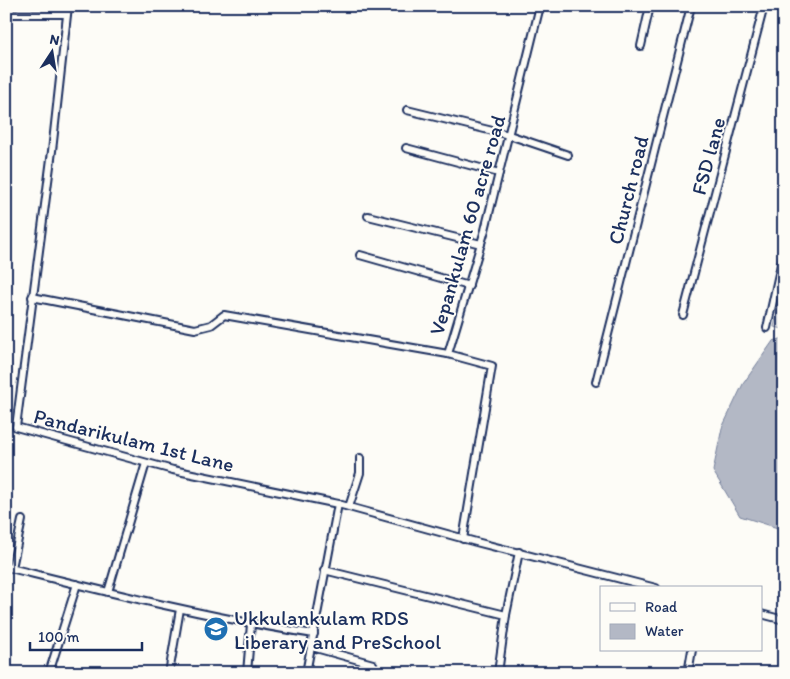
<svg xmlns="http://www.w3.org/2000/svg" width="790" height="679" font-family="Itim,sans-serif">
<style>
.green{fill:#e0e1e3;stroke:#7e88a0}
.water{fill:#b3b8c5;stroke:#76819c}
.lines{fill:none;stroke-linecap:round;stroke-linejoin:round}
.minor-casing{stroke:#1b2f5e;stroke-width:10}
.minor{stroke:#fdfcf7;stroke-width:6}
.labels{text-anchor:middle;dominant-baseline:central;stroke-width:4;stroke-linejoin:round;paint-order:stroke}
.street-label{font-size:21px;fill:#1b2f5e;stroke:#fdfcf7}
.poi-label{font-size:21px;fill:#1b2f5e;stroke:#fdfcf7;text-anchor:start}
</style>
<rect width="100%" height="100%" fill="#fdfcf7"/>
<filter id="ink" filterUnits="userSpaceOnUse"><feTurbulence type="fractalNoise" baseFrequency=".02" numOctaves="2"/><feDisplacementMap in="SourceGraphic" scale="10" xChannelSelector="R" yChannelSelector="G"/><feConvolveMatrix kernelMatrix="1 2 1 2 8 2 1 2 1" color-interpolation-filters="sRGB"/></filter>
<g filter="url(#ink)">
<!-- green -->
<polygon class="green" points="784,281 784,329 774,327"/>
<!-- water -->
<polygon class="water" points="784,338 784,530 740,516 713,471 722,428 743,384 773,341"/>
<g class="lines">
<defs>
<g id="minor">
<polyline points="68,6 52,151 16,427 173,470 338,504 476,542 656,588"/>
<polyline points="6,14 67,14"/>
<polyline points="641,46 650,6"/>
<polyline points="407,110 509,135 568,155"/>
<polyline points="406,148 499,173"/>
<polyline points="368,216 481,244"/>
<polyline points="360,255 469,286"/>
<polyline points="32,297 195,329 211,325 224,315 448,354"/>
<polyline points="683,315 764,6"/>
<polyline points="767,328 784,251"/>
<polyline points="596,382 691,6"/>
<polyline points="349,507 360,473 360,458"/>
<polyline points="463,539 492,366 448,354 485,230 540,6"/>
<path d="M6 567C108 592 210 618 314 634"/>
<polyline points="12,568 22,520"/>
<polyline points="324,570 506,615"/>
<polyline points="108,592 146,463"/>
<polyline points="761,614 784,620"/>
<polyline points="312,647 373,664 376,673"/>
<polyline points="49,673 77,584"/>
<polyline points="169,673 180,609"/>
<polyline points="247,673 251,624"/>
<polyline points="306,673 338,504"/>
<polyline points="498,673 506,615 519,552"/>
<polyline points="688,673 692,650"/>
</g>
</defs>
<!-- minor casing -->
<use href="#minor" class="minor-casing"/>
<!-- minor -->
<use href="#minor" class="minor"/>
</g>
</g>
<!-- icons -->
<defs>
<symbol id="school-disc" viewBox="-11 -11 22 22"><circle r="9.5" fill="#1f6fb2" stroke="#fdfcf7"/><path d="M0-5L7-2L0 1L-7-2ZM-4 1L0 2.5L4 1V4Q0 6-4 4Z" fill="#fff"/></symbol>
</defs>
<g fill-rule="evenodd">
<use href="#school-disc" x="202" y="615" width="28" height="28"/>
</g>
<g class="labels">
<!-- street labels -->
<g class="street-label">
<text transform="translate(708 156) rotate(-75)">FSD lane</text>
<text transform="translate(628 190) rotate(-76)">Church road</text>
<text transform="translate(467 225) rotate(-74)">Vepankulam 60 acre road</text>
<text transform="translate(134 440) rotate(14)">Pandarikulam 1st Lane</text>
</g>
<!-- poi labels -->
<g class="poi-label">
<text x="234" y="617">Ukkulankulam RDS<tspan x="234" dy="24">Liberary and PreSchool</tspan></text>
</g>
</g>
<!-- margin -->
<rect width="790" height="679" fill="none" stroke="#fdfcf7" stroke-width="25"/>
<rect x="12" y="12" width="765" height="654" fill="none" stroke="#1b2f5e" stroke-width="2" filter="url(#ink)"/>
<!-- legend -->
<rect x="600" y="586" width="162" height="65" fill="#fdfcf7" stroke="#a3aaba"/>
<rect x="610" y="603" width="25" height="8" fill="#fdfcf7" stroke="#a3aaba"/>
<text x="645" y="612" font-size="15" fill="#1b2f5e">Road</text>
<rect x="610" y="624" width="25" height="15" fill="#b3b8c5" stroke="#a3aaba"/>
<text x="645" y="636" font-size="15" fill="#1b2f5e">Water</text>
<!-- north arrow -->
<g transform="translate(52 52) rotate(12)" stroke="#fdfcf7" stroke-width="4" paint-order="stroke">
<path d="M0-4L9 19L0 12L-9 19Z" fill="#1b2f5e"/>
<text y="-8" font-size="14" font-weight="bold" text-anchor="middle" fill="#1b2f5e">N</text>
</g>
<!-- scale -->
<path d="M30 642v8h112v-8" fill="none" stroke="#1b2f5e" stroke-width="2.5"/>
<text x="38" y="642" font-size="15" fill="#1b2f5e" stroke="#fdfcf7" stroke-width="4" paint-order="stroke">100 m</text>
</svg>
